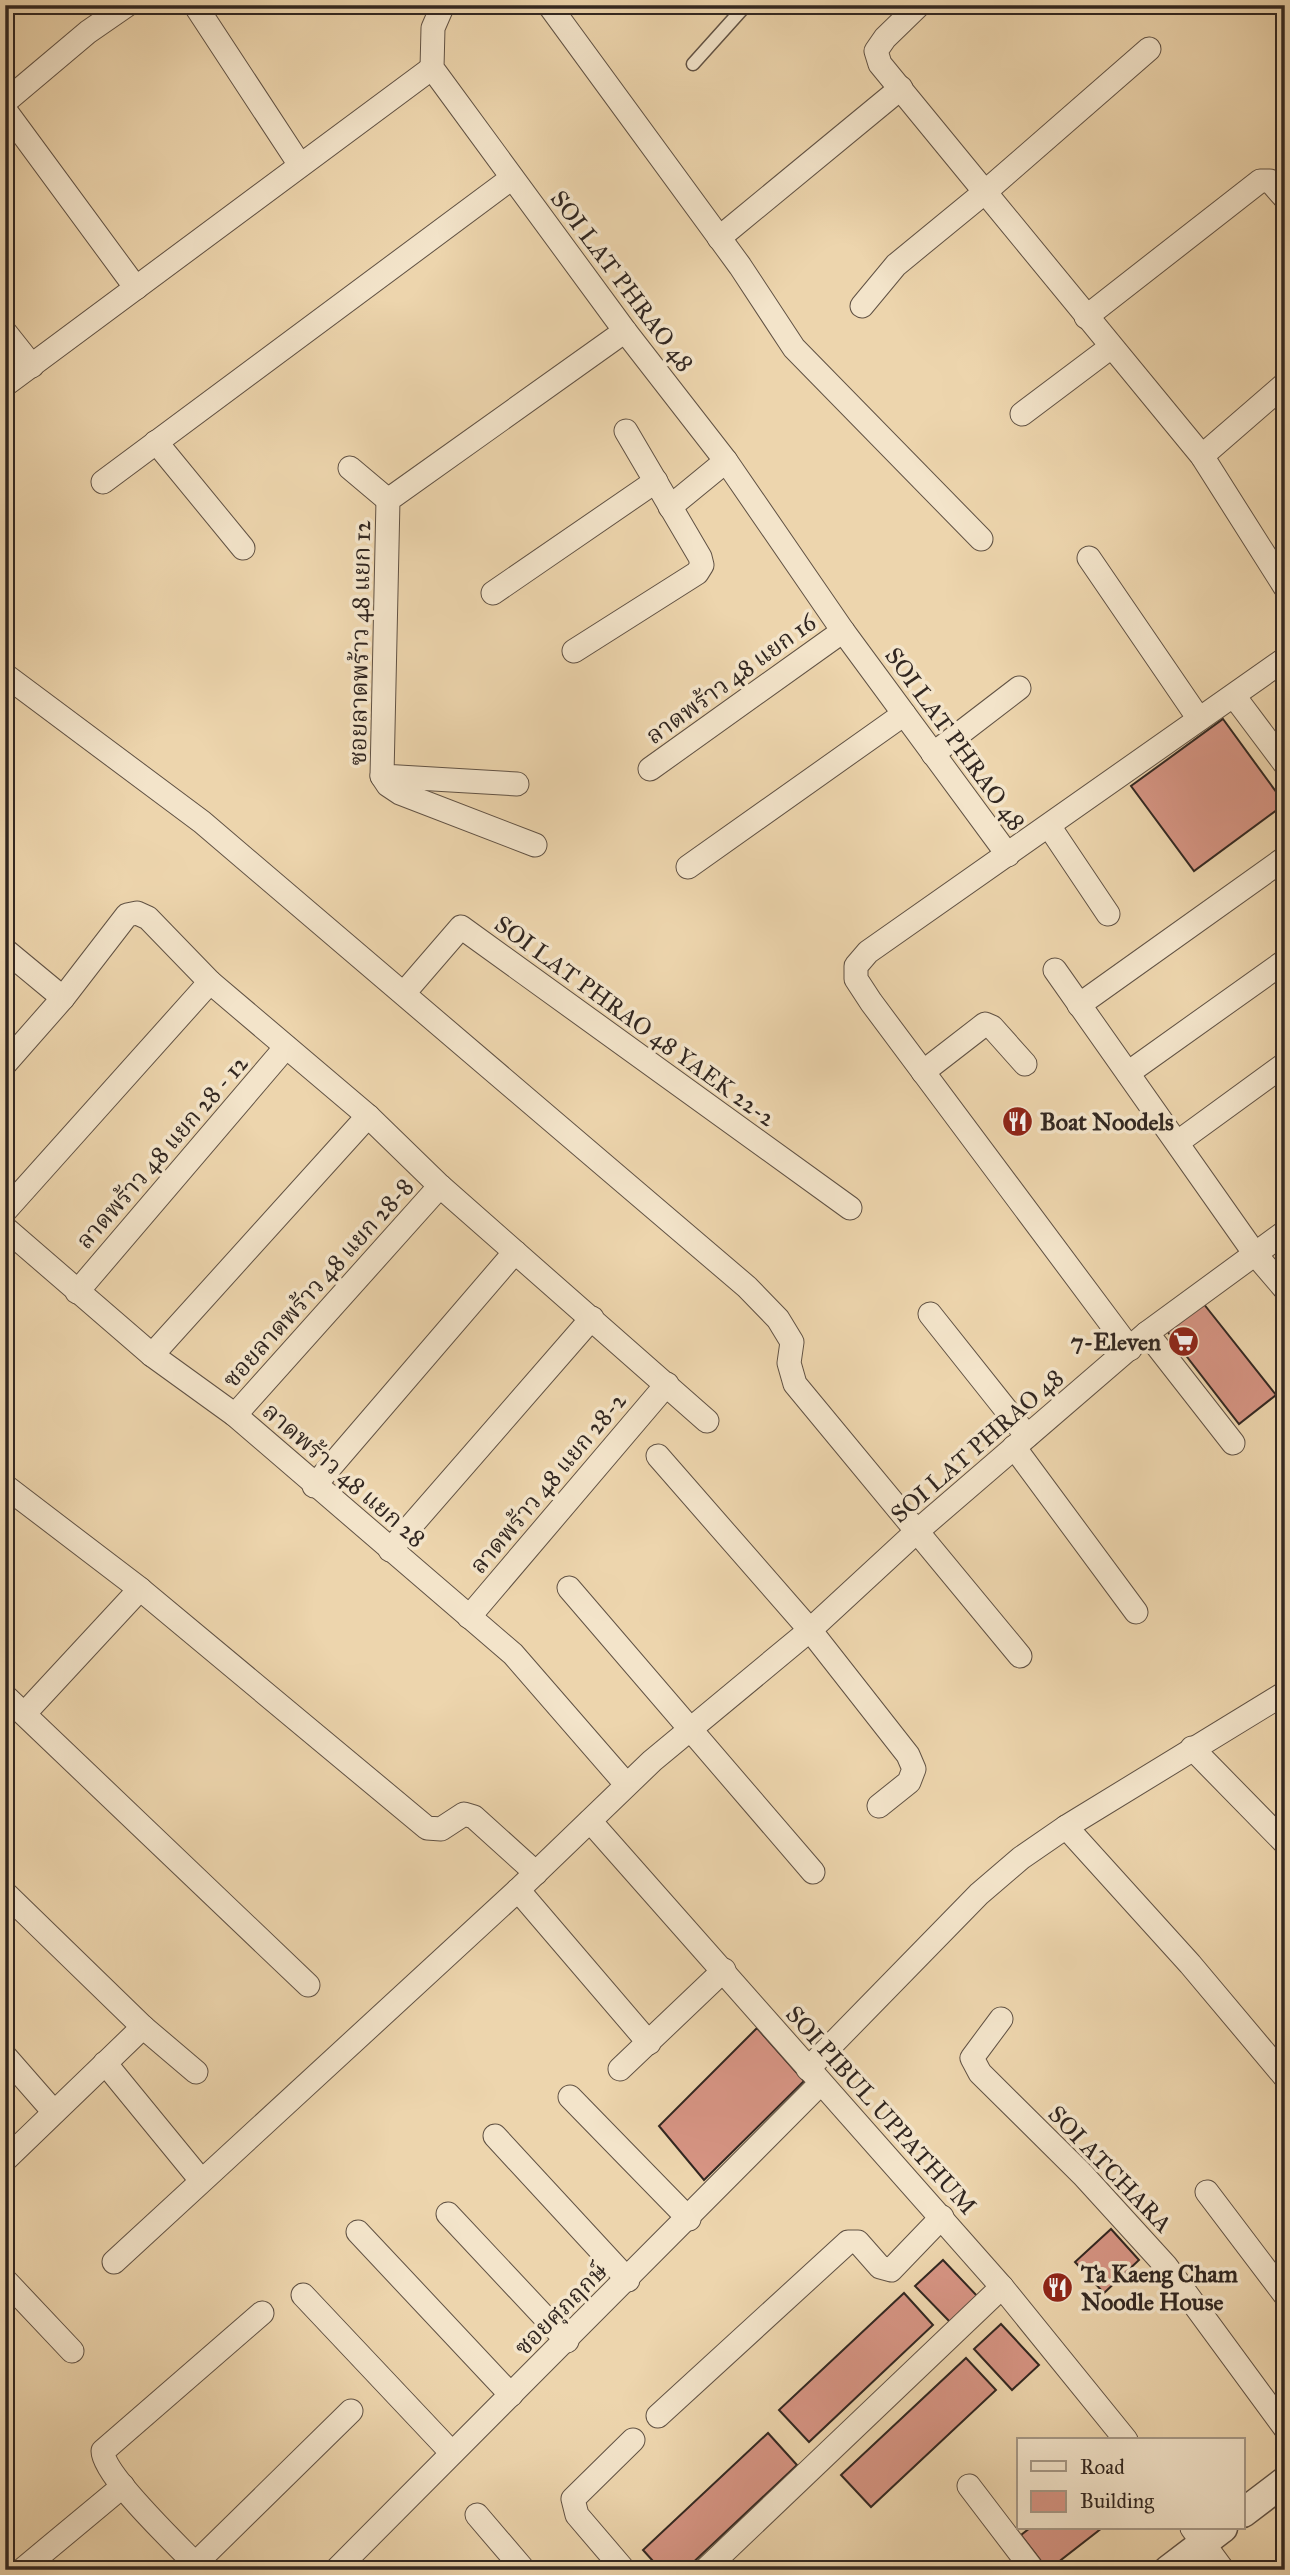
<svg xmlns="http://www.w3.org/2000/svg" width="1290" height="2575" font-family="'IM FELL Great Primer','Noto Serif Thai',serif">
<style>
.building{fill:#d69483;stroke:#322721;stroke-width:2}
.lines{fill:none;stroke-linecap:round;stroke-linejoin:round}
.service-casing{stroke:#615244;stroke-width:15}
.minor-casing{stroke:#615244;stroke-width:25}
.tertiary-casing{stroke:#615244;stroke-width:31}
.service{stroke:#f3e4ca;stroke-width:12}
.minor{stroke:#f3e4ca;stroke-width:23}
.tertiary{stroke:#f3e4ca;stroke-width:28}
.labels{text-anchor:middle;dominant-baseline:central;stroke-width:7;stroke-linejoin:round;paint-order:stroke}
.street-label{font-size:24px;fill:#322721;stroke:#f3e4ca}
.poi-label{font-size:24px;font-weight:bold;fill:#322721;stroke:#f3e4ca;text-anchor:start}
</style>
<rect width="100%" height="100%" fill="#edd5ad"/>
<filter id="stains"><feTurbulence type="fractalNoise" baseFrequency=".00286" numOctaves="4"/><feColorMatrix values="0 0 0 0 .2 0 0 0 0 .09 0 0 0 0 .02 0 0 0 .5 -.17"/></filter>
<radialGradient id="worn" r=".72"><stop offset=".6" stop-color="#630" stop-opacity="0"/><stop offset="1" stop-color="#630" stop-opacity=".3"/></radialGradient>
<!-- building -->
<g class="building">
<polygon points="1223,719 1285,804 1194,871 1131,786"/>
<polygon points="1203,1303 1276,1395 1239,1424 1167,1331"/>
<polygon points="757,2028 804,2081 704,2180 659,2126"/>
<polygon points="1111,2229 1139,2260 1104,2293 1075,2262"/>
<polygon points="943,2260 979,2298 952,2324 915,2286"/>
<polygon points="904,2293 933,2325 809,2442 779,2410"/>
<polygon points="1001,2324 1039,2365 1012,2390 974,2349"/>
<polygon points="966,2358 996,2390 871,2507 841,2475"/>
<polygon points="768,2433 797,2465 685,2570 661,2570 643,2550"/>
<polygon points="1030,2528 1102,2528 1048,2570 1021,2535"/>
</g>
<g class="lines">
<defs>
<polyline id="service" points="693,64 746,5"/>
<g id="minor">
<polyline points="195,5 300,165"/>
<polyline points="443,5 433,28 432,68 625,331 726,461 843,631 1008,855"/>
<polyline points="549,5 740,266 794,348 981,539"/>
<polyline points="1149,49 985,192 1202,456 1285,587"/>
<polyline points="5,102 88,32 127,5"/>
<polyline points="5,110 136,288"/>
<polyline points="719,238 901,88"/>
<polyline points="862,306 896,265 985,192 880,64 876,51 885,38 919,5"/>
<polyline points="1086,317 1260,181 1270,181 1285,198"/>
<polyline points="5,332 32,366"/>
<polyline points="5,385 432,68"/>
<polyline points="1022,414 1111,347"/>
<polyline points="156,442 243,548"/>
<polyline points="1202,456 1285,384"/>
<polyline points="350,468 388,500"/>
<polyline points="103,482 512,178"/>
<polyline points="670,507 726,461"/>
<polyline points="1089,558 1199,719"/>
<polyline points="493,593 656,481"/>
<polyline points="574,651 697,573 702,565 700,557 626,431"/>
<polyline points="5,675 202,822 747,1287 778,1319 792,1342 789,1363 795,1384 1020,1656"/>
<polyline points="1234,696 1285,764"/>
<polyline points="933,754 1019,688"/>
<polyline points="650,769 843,631"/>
<polyline points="382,776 388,785 400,793 535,845"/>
<polyline points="517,784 382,776 388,500 625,331"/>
<polyline points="1049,826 1108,914"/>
<polyline points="688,867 904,714"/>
<polyline points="5,950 63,998"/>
<polyline points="1055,970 1255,1254 1285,1289"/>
<polyline points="404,993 461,927 850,1208"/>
<polyline points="1079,1005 1285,858"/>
<polyline points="5,1064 63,998 127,915 137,913 148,918 210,982 368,1116 440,1186 707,1421"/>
<polyline points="923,1072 985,1024 992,1027 1025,1064"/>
<polyline points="1128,1073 1285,961"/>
<polyline points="1178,1142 1285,1064"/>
<polyline points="5,1211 210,982"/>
<polyline points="5,1228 152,1355 235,1415 513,1654 626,1784"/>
<polyline points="77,1292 286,1047"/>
<polyline points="930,1314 1027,1436"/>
<polyline points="1147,1333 1233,1443"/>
<polyline points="1130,1349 871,1002 856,979 856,966 868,952 1285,659"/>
<polyline points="152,1355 368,1116"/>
<polyline points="235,1415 440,1186"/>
<polyline points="1014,1447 1136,1612"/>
<polyline points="658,1456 810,1630 908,1755 914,1769 909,1782 879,1806"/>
<polyline points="5,1486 140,1589 427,1828 441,1829 464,1814 474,1817 536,1873"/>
<polyline points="314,1486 515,1252"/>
<polyline points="390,1550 592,1318"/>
<polyline points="569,1588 813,1872"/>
<polyline points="469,1617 667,1384"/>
<polyline points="5,1696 308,1985"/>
<polyline points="25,1713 140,1589"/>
<polyline points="1192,1748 1285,1843"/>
<polyline points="590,1821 1002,2287 1126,2440"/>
<polyline points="1066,1827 1190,1964 1285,2077"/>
<polyline points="518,1890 649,2043"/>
<polyline points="5,1893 143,2027 196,2072"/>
<polyline points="1001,2019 972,2058 980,2073 1083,2175 1166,2266 1285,2428"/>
<polyline points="5,2056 54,2112"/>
<polyline points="105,2063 200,2179"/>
<polyline points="620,2069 724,1970"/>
<polyline points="808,2069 979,1894 1021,1858 1066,1827 1285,1693"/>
<polyline points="570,2097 689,2219"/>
<polyline points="495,2136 628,2280"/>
<polyline points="5,2160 143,2027"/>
<polyline points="1207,2192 1285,2295"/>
<polyline points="448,2214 567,2341"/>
<polyline points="358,2232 511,2395"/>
<polyline points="114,2262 518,1890 652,1761 810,1630 915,1533 1147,1333 1285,1232"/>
<polyline points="5,2280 72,2351"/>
<polyline points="303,2295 452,2453"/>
<polyline points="658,2416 848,2242 858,2242 880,2267 891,2270 942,2217"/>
<polyline points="969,2486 1033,2570"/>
<polyline points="477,2515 524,2570"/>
<polyline points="1192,2528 1223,2570"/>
<polyline points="22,2570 123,2486"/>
<polyline points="189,2570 351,2411"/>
<path d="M201 2570C181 2548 103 2476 103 2451L262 2313"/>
<polyline points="336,2570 820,2084"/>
<polyline points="624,2570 577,2515 573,2499 633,2440"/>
<polyline points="705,2570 1002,2287"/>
</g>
<g id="tertiary">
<polyline points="1243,2513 1285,2481"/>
<polyline points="1168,2570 1223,2528"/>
</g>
</defs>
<!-- service casing -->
<use href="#service" class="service-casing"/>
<!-- minor casing -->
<use href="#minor" class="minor-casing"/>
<!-- tertiary casing -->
<use href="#tertiary" class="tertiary-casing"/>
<!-- service -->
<use href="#service" class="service"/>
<!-- minor -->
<use href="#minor" class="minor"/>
<!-- tertiary -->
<use href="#tertiary" class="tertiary"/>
</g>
<!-- icons -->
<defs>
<symbol id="restaurant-disc" viewBox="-11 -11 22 22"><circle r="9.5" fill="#8f2418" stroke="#f3e4ca"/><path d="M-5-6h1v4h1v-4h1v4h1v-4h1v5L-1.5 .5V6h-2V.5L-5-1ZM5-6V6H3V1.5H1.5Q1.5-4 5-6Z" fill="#fff"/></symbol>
<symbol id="supermarket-disc" viewBox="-11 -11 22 22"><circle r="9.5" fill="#8f2418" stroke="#f3e4ca"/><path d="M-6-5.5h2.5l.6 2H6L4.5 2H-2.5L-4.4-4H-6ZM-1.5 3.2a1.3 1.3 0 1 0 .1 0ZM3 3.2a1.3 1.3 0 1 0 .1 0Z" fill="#fff"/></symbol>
</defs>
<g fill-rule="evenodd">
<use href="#restaurant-disc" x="1000" y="1104" width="35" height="35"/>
<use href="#supermarket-disc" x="1166" y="1324" width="35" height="35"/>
<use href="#restaurant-disc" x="1040" y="2270" width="35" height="35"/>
</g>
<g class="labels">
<!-- street labels -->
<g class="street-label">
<text transform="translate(622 281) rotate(53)">SOI LAT PHRAO 48</text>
<text transform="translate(360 643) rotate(-89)">ซอยลาดพร้าว 48 แยก 12</text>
<text transform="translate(731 679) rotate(-36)">ลาดพร้าว 48 แยก 16</text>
<text transform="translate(955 739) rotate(54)">SOI LAT PHRAO 48</text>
<text transform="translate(635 1021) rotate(36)">SOI LAT PHRAO 48 YAEK 22-2</text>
<text transform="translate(162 1152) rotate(-49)">ลาดพร้าว 48 แยก 28 - 12</text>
<text transform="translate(318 1283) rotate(-48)">ซอยลาดพร้าว 48 แยก 28-8</text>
<text transform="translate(977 1446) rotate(-41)">SOI LAT PHRAO 48</text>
<text transform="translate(344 1475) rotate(41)">ลาดพร้าว 48 แยก 28</text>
<text transform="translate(548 1483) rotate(-50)">ลาดพร้าว 48 แยก 28-2</text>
<text transform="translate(881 2110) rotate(48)">SOI PIBUL UPPATHUM</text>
<text transform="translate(1110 2169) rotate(46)">SOI ATCHARA</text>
<text transform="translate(561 2309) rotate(-45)">ซอยศุภฤกษ์</text>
</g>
<!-- poi labels -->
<g class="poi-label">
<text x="1040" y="1122">Boat Noodels</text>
<text x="1161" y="1342" text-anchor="end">7-Eleven</text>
<text x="1081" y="2274">Ta Kaeng Cham<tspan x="1081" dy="28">Noodle House</tspan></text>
</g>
</g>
<!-- margin -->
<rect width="1290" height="2575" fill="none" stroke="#edd5ad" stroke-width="28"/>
<rect x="7" y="7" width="1276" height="2561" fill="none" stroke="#322721" stroke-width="3.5"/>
<rect x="14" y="14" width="1262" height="2547" fill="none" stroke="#322721" stroke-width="2"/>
<!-- legend -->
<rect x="1017" y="2438" width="228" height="91" fill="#f3e4ca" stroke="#a69886" stroke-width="2"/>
<rect x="1031" y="2461" width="35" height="10" fill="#f3e4ca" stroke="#a69886" stroke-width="2"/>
<text x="1080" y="2474" font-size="21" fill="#322721">Road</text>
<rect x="1031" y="2491" width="35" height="21" fill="#d69483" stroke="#a69886" stroke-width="2"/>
<text x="1080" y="2508" font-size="21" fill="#322721">Building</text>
<rect width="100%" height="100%" filter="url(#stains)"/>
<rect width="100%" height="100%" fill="url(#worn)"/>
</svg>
